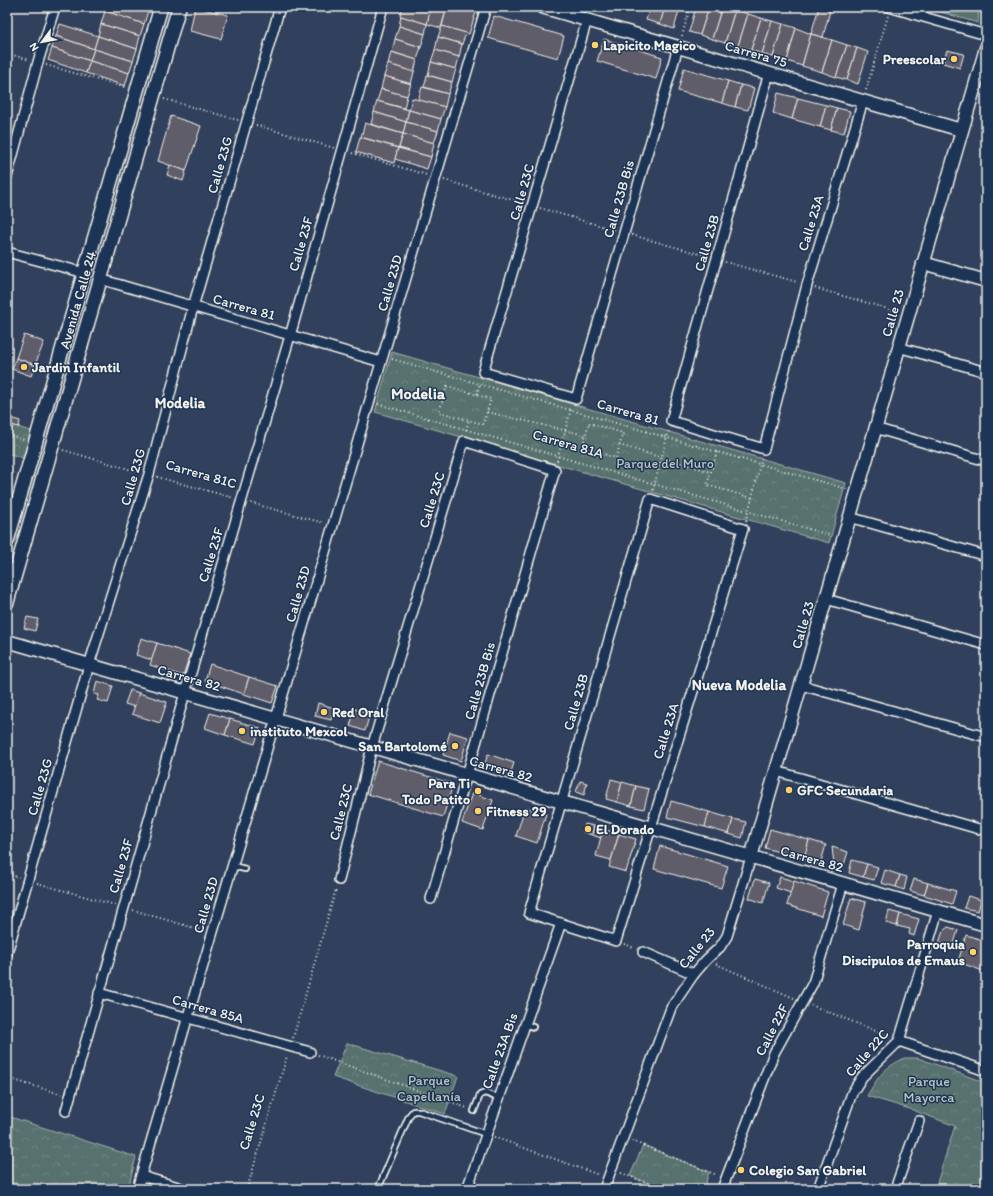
<svg xmlns="http://www.w3.org/2000/svg" width="993" height="1196" font-family="Itim,sans-serif">
<style>
.park{fill:url(#park-crowns);stroke:#a5b1ab}
.building{fill:#605d6b;stroke:#f4f1e8}
.lines{fill:none;stroke-linecap:round;stroke-linejoin:round}
.service-casing{stroke:#f4f1e8;stroke-width:8}
.minor-casing{stroke:#f4f1e8;stroke-width:12}
.tertiary-casing{stroke:#f4f1e8;stroke-width:15}
.secondary-casing{stroke:#f4f1e8;stroke-width:16}
.path{stroke:#f4f1e8;stroke-width:2;stroke-dasharray:1 3;stroke-linecap:butt}
.service{stroke:#1d3557;stroke-width:4.5}
.minor{stroke:#1d3557;stroke-width:9}
.tertiary{stroke:#1d3557;stroke-width:12}
.secondary{stroke:#1d3557;stroke-width:13}
.poi-dot{fill:#ffd166;stroke:#1d3557;stroke-width:1.5}
.labels{text-anchor:middle;dominant-baseline:central;stroke-width:3;stroke-linejoin:round;paint-order:stroke}
.poi-label{font-size:14px;font-weight:bold;fill:#f4f1e8;stroke:#1d3557;text-anchor:start}
.street-label{font-size:14px;fill:#f4f1e8;stroke:#1d3557}
.park-label{font-size:14px;fill:#bdc4bd;stroke:#1d3557}
.neighbourhood-label{font-size:15px;font-weight:bold;fill:#f4f1e8;stroke:#1d3557}
.quarter-label{font-size:16px;font-weight:bold;fill:#f4f1e8;stroke:#1d3557}
</style>
<defs>
<pattern id="park-crowns" width="20" height="18" patternUnits="userSpaceOnUse"><rect width="20" height="18" fill="#56716e"/><path d="M2 6a3 3 0 1 1 6 0M12 15a3 3 0 1 1 6 0" fill="none" stroke="#6f8683"/></pattern>
</defs>
<rect width="100%" height="100%" fill="#31415d"/>
<filter id="ink" filterUnits="userSpaceOnUse"><feTurbulence type="fractalNoise" baseFrequency=".025" numOctaves="2"/><feDisplacementMap in="SourceGraphic" scale="8" xChannelSelector="R" yChannelSelector="G"/><feConvolveMatrix kernelMatrix="1 2 1 2 8 2 1 2 1" color-interpolation-filters="sRGB"/></filter>
<g filter="url(#ink)">
<!-- park -->
<g class="park">
<polygon points="924,7 979,7 978,23"/>
<polygon points="392,352 846,483 829,543 375,412"/>
<polygon points="7,424 31,431 23,458 7,453"/>
<polygon points="347,1043 458,1076 445,1114 333,1077"/>
<path d="M905 1058H918L986 1083V1189H935L955 1126 910 1109 867 1096C879 1076 883 1068 905 1058Z"/>
<polygon points="7,1116 136,1157 128,1189 17,1189 7,1181"/>
<polygon points="643,1145 709,1172 704,1189 663,1189 630,1176"/>
</g>
<!-- building -->
<g class="building">
<polygon points="106,7 134,7 148,11 144,24 105,11"/>
<polygon points="195,7 228,15 221,39 190,31"/>
<polygon points="402,7 431,7 427,24 400,16"/>
<polygon points="431,7 447,7 441,28 427,24"/>
<polygon points="447,7 468,7 477,9 469,34 442,26"/>
<polygon points="650,7 665,7 660,24 646,20"/>
<polygon points="665,7 680,7 674,29 660,24"/>
<polygon points="696,7 709,7 700,35 689,32"/>
<polygon points="709,7 722,7 712,39 700,35"/>
<polygon points="722,7 735,10 725,43 712,39"/>
<polygon points="819,7 831,7 823,37 811,34"/>
<polygon points="735,10 748,14 738,46 725,43"/>
<polygon points="105,11 144,24 140,36 101,24"/>
<polygon points="748,14 761,18 751,50 738,46"/>
<polygon points="401,16 427,24 425,34 399,26"/>
<polygon points="494,16 564,36 558,58 488,38"/>
<polygon points="761,18 772,21 762,54 751,50"/>
<polygon points="772,21 783,24 773,57 762,54"/>
<polygon points="60,24 98,36 94,49 56,36"/>
<polygon points="101,24 140,36 137,49 98,36"/>
<polygon points="783,24 796,28 787,61 773,57"/>
<polygon points="399,26 425,34 421,47 395,39"/>
<polygon points="442,26 466,33 462,44 438,37"/>
<polygon points="796,28 811,34 802,66 787,61"/>
<polygon points="811,34 832,40 822,72 802,66"/>
<polygon points="56,36 94,49 90,61 52,48"/>
<polygon points="98,36 137,49 133,61 94,49"/>
<polygon points="438,37 462,44 459,57 435,50"/>
<polygon points="395,39 421,47 417,60 392,52"/>
<polygon points="604,39 662,57 656,79 597,61"/>
<polygon points="832,40 847,45 836,77 822,72"/>
<polygon points="847,45 857,48 847,80 836,77"/>
<polygon points="52,48 90,61 86,73 48,60"/>
<polygon points="857,48 868,52 858,84 847,80"/>
<polygon points="94,49 133,61 129,73 90,61"/>
<polygon points="435,50 459,57 456,69 431,62"/>
<polygon points="947,50 964,54 960,68 943,63"/>
<polygon points="391,52 417,60 414,72 388,64"/>
<polygon points="90,61 129,73 125,86 86,73"/>
<polygon points="431,62 456,69 452,82 428,75"/>
<polygon points="388,64 414,72 411,84 384,76"/>
<polygon points="684,68 728,81 722,103 678,91"/>
<polygon points="427,75 452,82 448,94 424,87"/>
<polygon points="384,76 411,84 407,96 381,89"/>
<polygon points="728,81 741,85 735,107 722,103"/>
<polygon points="741,85 754,88 748,110 735,107"/>
<polygon points="422,87 448,94 445,107 418,100"/>
<polygon points="381,89 407,96 404,108 377,101"/>
<polygon points="778,93 798,98 792,119 773,113"/>
<polygon points="412,98 445,107 441,119 409,110"/>
<polygon points="798,98 826,105 820,127 792,119"/>
<polygon points="377,101 409,110 406,122 374,112"/>
<polygon points="826,105 837,108 831,130 820,127"/>
<polygon points="837,108 850,111 844,133 831,130"/>
<polygon points="409,110 441,119 438,131 406,122"/>
<polygon points="374,112 406,122 403,134 371,124"/>
<polygon points="171,116 201,126 186,171 158,161"/>
<polygon points="406,122 438,131 434,143 403,134"/>
<polygon points="365,123 403,134 399,148 361,137"/>
<polygon points="403,134 434,143 431,157 399,148"/>
<polygon points="360,137 398,148 394,163 356,152"/>
<polygon points="398,148 431,157 427,169 395,159"/>
<polygon points="170,165 186,171 183,181 167,175"/>
<polygon points="24,335 44,342 35,365 16,358"/>
<polygon points="16,358 35,365 31,376 12,369"/>
<polygon points="7,417 20,421 19,427 7,424"/>
<polygon points="27,617 38,619 35,631 24,628"/>
<polygon points="141,638 157,643 152,660 136,655"/>
<polygon points="157,643 190,654 183,676 150,665"/>
<polygon points="210,664 249,677 244,694 205,681"/>
<polygon points="249,677 278,686 272,703 244,694"/>
<polygon points="97,681 113,686 108,703 97,700 99,695 94,694"/>
<polygon points="130,690 139,693 135,707 125,704"/>
<polygon points="139,693 167,702 160,723 132,714"/>
<polygon points="318,703 334,708 331,720 315,716"/>
<polygon points="355,709 370,713 365,731 350,726"/>
<polygon points="210,713 230,719 225,735 205,728"/>
<polygon points="230,719 260,728 255,744 225,735"/>
<polygon points="450,732 468,737 461,761 443,755"/>
<polygon points="488,754 514,763 510,775 484,766"/>
<polygon points="378,761 453,784 443,817 368,794"/>
<polygon points="611,779 622,782 617,802 606,799"/>
<polygon points="580,781 587,783 584,795 576,792"/>
<polygon points="622,782 636,786 631,806 617,802"/>
<polygon points="636,786 649,789 644,809 631,806"/>
<polygon points="472,793 493,800 483,830 462,823"/>
<polygon points="671,801 709,812 705,827 667,817"/>
<polygon points="525,807 546,814 537,843 516,836"/>
<polygon points="709,812 733,819 729,834 705,827"/>
<polygon points="733,819 746,822 742,838 729,834"/>
<polygon points="585,824 594,826 592,835 583,832"/>
<polygon points="594,826 603,829 601,838 592,835"/>
<polygon points="603,829 619,834 611,860 596,856"/>
<polygon points="770,829 809,840 804,859 765,848"/>
<polygon points="619,834 636,839 626,872 609,867"/>
<polygon points="809,840 826,845 820,865 804,859"/>
<polygon points="660,846 728,866 721,888 654,869"/>
<polygon points="832,847 848,852 843,868 834,865"/>
<polygon points="852,860 867,864 863,877 849,873"/>
<polygon points="867,864 878,867 874,880 863,877"/>
<polygon points="885,870 900,875 896,887 881,883"/>
<polygon points="900,875 907,877 904,890 896,887"/>
<polygon points="780,877 794,881 791,893 776,888"/>
<polygon points="755,879 769,883 763,903 749,898"/>
<polygon points="914,879 928,883 924,895 910,891"/>
<polygon points="794,881 828,892 821,916 787,905"/>
<polygon points="928,883 956,891 952,904 924,895"/>
<polygon points="968,896 981,900 978,911 964,908"/>
<polygon points="851,898 866,902 859,930 843,925"/>
<polygon points="889,911 900,914 897,926 886,923"/>
<polygon points="900,914 919,919 914,936 909,934 910,929 897,926"/>
<polygon points="948,927 958,930 953,947 939,943 943,931"/>
<polygon points="966,935 986,941 986,972 958,962"/>
</g>
<g class="lines">
<defs>
<g id="service">
<polyline points="233,866 245,869"/>
<polyline points="525,1024 533,1027"/>
<polyline points="474,1111 480,1095 485,1093 498,1098"/>
<polyline points="378,1189 409,1116 413,1111 419,1111 486,1134"/>
</g>
<g id="minor">
<polyline points="889,7 986,35"/>
<polyline points="587,20 483,372 576,399 678,47"/>
<polyline points="769,73 671,421 764,449 807,285 863,101"/>
<polyline points="7,177 38,62 55,7"/>
<polyline points="7,252 85,273"/>
<polyline points="100,279 381,362"/>
<polyline points="898,347 986,372"/>
<polyline points="875,428 986,461"/>
<polygon points="650,499 743,529 616,941 529,913"/>
<polyline points="849,517 986,556"/>
<polyline points="826,599 986,645"/>
<polyline points="801,685 986,737"/>
<polyline points="776,771 986,831"/>
<polyline points="339,880 372,747 464,441 555,470 431,899"/>
<polyline points="643,952 694,974"/>
<polyline points="7,953 89,665 149,474 193,307 280,7"/>
<polyline points="99,993 310,1052"/>
<polyline points="899,1041 986,1071"/>
<polyline points="66,1111 185,693 290,336 383,7"/>
<polyline points="141,1176 185,1189"/>
<polyline points="137,1189 486,7"/>
<polyline points="467,1189 561,923"/>
<polyline points="604,1189 671,1008 694,974 706,960 720,947 727,936 751,857"/>
<polyline points="722,1189 774,1053 813,983 843,884"/>
<polyline points="818,1189 852,1093 862,1077 899,1041 938,911"/>
<polyline points="895,1189 919,1121"/>
</g>
<g id="tertiary">
<polyline points="542,7 961,130"/>
<polyline points="923,263 986,281"/>
<polyline points="7,641 986,925"/>
<polyline points="751,857 986,48"/>
</g>
<g id="secondary">
<polyline points="7,541 161,7"/>
<polyline points="7,602 179,7"/>
</g>
</defs>
<!-- service casing -->
<use href="#service" class="service-casing"/>
<!-- minor casing -->
<use href="#minor" class="minor-casing"/>
<!-- tertiary casing -->
<use href="#tertiary" class="tertiary-casing"/>
<!-- secondary casing -->
<use href="#secondary" class="secondary-casing"/>
<!-- path -->
<g class="path">
<polyline points="978,7 983,11"/>
<polyline points="682,36 690,7"/>
<polyline points="7,53 29,60"/>
<polyline points="46,65 127,88"/>
<polyline points="866,90 888,16"/>
<polyline points="164,99 238,120"/>
<polyline points="256,125 334,148"/>
<polyline points="352,153 427,175"/>
<polyline points="444,180 523,203"/>
<polyline points="540,208 615,230"/>
<polyline points="632,235 707,256"/>
<polyline points="725,262 797,282"/>
<polyline points="815,288 899,312"/>
<polyline points="392,359 847,489"/>
<polygon points="447,386 491,399 483,424 439,412"/>
<polyline points="477,394 480,383"/>
<polyline points="378,404 833,536"/>
<polyline points="487,412 585,435"/>
<polygon points="589,423 623,433 616,458 582,448"/>
<polyline points="466,430 469,420"/>
<polyline points="7,435 25,440"/>
<polyline points="619,445 711,472"/>
<polyline points="63,450 139,472"/>
<polyline points="717,452 707,485 752,498"/>
<polyline points="557,461 571,409"/>
<polyline points="157,477 234,498"/>
<polyline points="653,490 669,430"/>
<polyline points="251,503 324,523"/>
<polyline points="746,521 762,457"/>
<polyline points="7,874 19,877"/>
<polyline points="37,883 115,905"/>
<polyline points="133,910 204,931"/>
<polyline points="624,944 635,948"/>
<polyline points="716,964 794,998"/>
<polyline points="811,1005 891,1037"/>
<polyline points="293,1038 336,889"/>
<polyline points="318,1055 467,1108"/>
<polyline points="7,1078 61,1094"/>
<polyline points="494,1137 599,1175"/>
<polyline points="632,1141 717,1175"/>
<polyline points="621,1173 663,1189"/>
<polyline points="247,1189 287,1056"/>
</g>
<!-- service -->
<use href="#service" class="service"/>
<!-- minor -->
<use href="#minor" class="minor"/>
<!-- tertiary -->
<use href="#tertiary" class="tertiary"/>
<!-- secondary -->
<use href="#secondary" class="secondary"/>
</g>
</g>
<!-- markers -->
<g class="poi-dot">
<circle cx="595" cy="45" r="4"/>
<circle cx="954" cy="59" r="4"/>
<circle cx="24" cy="367" r="4"/>
<circle cx="324" cy="712" r="4"/>
<circle cx="242" cy="731" r="4"/>
<circle cx="455" cy="746" r="4"/>
<circle cx="789" cy="790" r="4"/>
<circle cx="478" cy="791" r="4"/>
<circle cx="478" cy="811" r="4"/>
<circle cx="588" cy="829" r="4"/>
<circle cx="973" cy="952" r="4"/>
<circle cx="741" cy="1170" r="4"/>
</g>
<g class="labels">
<!-- poi labels -->
<g class="poi-label">
<text x="603" y="45">Lapicito Magico</text>
<text x="946" y="59" text-anchor="end">Preescolar</text>
<text x="32" y="367">Jardin Infantil</text>
<text x="332" y="712">Red Oral</text>
<text x="250" y="731">instituto Mexcol</text>
<text x="447" y="746" text-anchor="end">San Bartolomé</text>
<text x="470" y="783" text-anchor="end">Para Ti<tspan x="470" dy="16">Todo Patito</tspan></text>
<text x="797" y="790">GFC Secundaria</text>
<text x="486" y="811">Fitness 29</text>
<text x="596" y="829">El Dorado</text>
<text x="965" y="944" text-anchor="end">Parroquia<tspan x="965" dy="16">Discipulos de Emaus</tspan></text>
<text x="749" y="1170">Colegio San Gabriel</text>
</g>
<!-- street labels -->
<g class="street-label">
<text transform="translate(756 54) rotate(16)">Carrera 75</text>
<text transform="translate(220 165) rotate(-74)">Calle 23G</text>
<text transform="translate(522 192) rotate(-74)">Calle 23C</text>
<text transform="translate(619 199) rotate(-74)">Calle 23B Bis</text>
<text transform="translate(811 223) rotate(-73)">Calle 23A</text>
<text transform="translate(707 243) rotate(-74)">Calle 23B</text>
<text transform="translate(301 244) rotate(-74)">Calle 23F</text>
<text transform="translate(390 283) rotate(-74)">Calle 23D</text>
<text transform="translate(78 300) rotate(-74)">Avenida Calle 24</text>
<text transform="translate(244 307) rotate(16)">Carrera 81</text>
<text transform="translate(893 313) rotate(-74)">Calle 23</text>
<text transform="translate(628 412) rotate(16)">Carrera 81</text>
<text transform="translate(568 444) rotate(16)">Carrera 81A</text>
<text transform="translate(201 474) rotate(16)">Carrera 81C</text>
<text transform="translate(133 477) rotate(-74)">Calle 23G</text>
<text transform="translate(432 500) rotate(-73)">Calle 23C</text>
<text transform="translate(211 555) rotate(-73)">Calle 23F</text>
<text transform="translate(298 594) rotate(-74)">Calle 23D</text>
<text transform="translate(803 625) rotate(-74)">Calle 23</text>
<text transform="translate(189 678) rotate(16)">Carrera 82</text>
<text transform="translate(480 681) rotate(-74)">Calle 23B Bis</text>
<text transform="translate(576 702) rotate(-74)">Calle 23B</text>
<text transform="translate(666 731) rotate(-73)">Calle 23A</text>
<text transform="translate(501 769) rotate(16)">Carrera 82</text>
<text transform="translate(40 787) rotate(-74)">Calle 23G</text>
<text transform="translate(341 812) rotate(-76)">Calle 23C</text>
<text transform="translate(812 859) rotate(16)">Carrera 82</text>
<text transform="translate(121 866) rotate(-74)">Calle 23F</text>
<text transform="translate(206 905) rotate(-74)">Calle 23D</text>
<text transform="translate(697 948) rotate(-51)">Calle 23</text>
<text transform="translate(208 1009) rotate(16)">Carrera 85A</text>
<text transform="translate(772 1030) rotate(-63)">Calle 22F</text>
<text transform="translate(500 1051) rotate(-70)">Calle 23A Bis</text>
<text transform="translate(867 1053) rotate(-49)">Calle 22C</text>
<text transform="translate(252 1122) rotate(-73)">Calle 23C</text>
</g>
<!-- park labels -->
<g class="park-label">
<text x="665" y="463">Parque del Muro</text>
<text x="429" y="1080">Parque<tspan x="429" dy="16">Capellanía</tspan></text>
<text x="929" y="1081">Parque<tspan x="929" dy="16">Mayorca</tspan></text>
</g>
<!-- neighbourhood labels -->
<g class="neighbourhood-label">
<text x="180" y="403">Modelia</text>
<text x="739" y="685">Nueva Modelia</text>
</g>
<!-- quarter labels -->
<g class="quarter-label">
<text x="418" y="393">Modelia</text>
</g>
</g>
<!-- margin -->
<rect width="993" height="1196" fill="none" stroke="#1d3557" stroke-width="24"/>
<rect x="12" y="12" width="969" height="1172" fill="none" stroke="#f4f1e8" stroke-width="1.5" filter="url(#ink)"/>
<!-- north arrow -->
<g transform="translate(42 42) rotate(238)" stroke="#1d3557" stroke-width="3" paint-order="stroke">
<path d="M0-3L7 15L0 10L-7 15Z" fill="#f4f1e8"/>
<text y="-6" font-size="11" font-weight="bold" text-anchor="middle" fill="#f4f1e8">N</text>
</g>
</svg>
